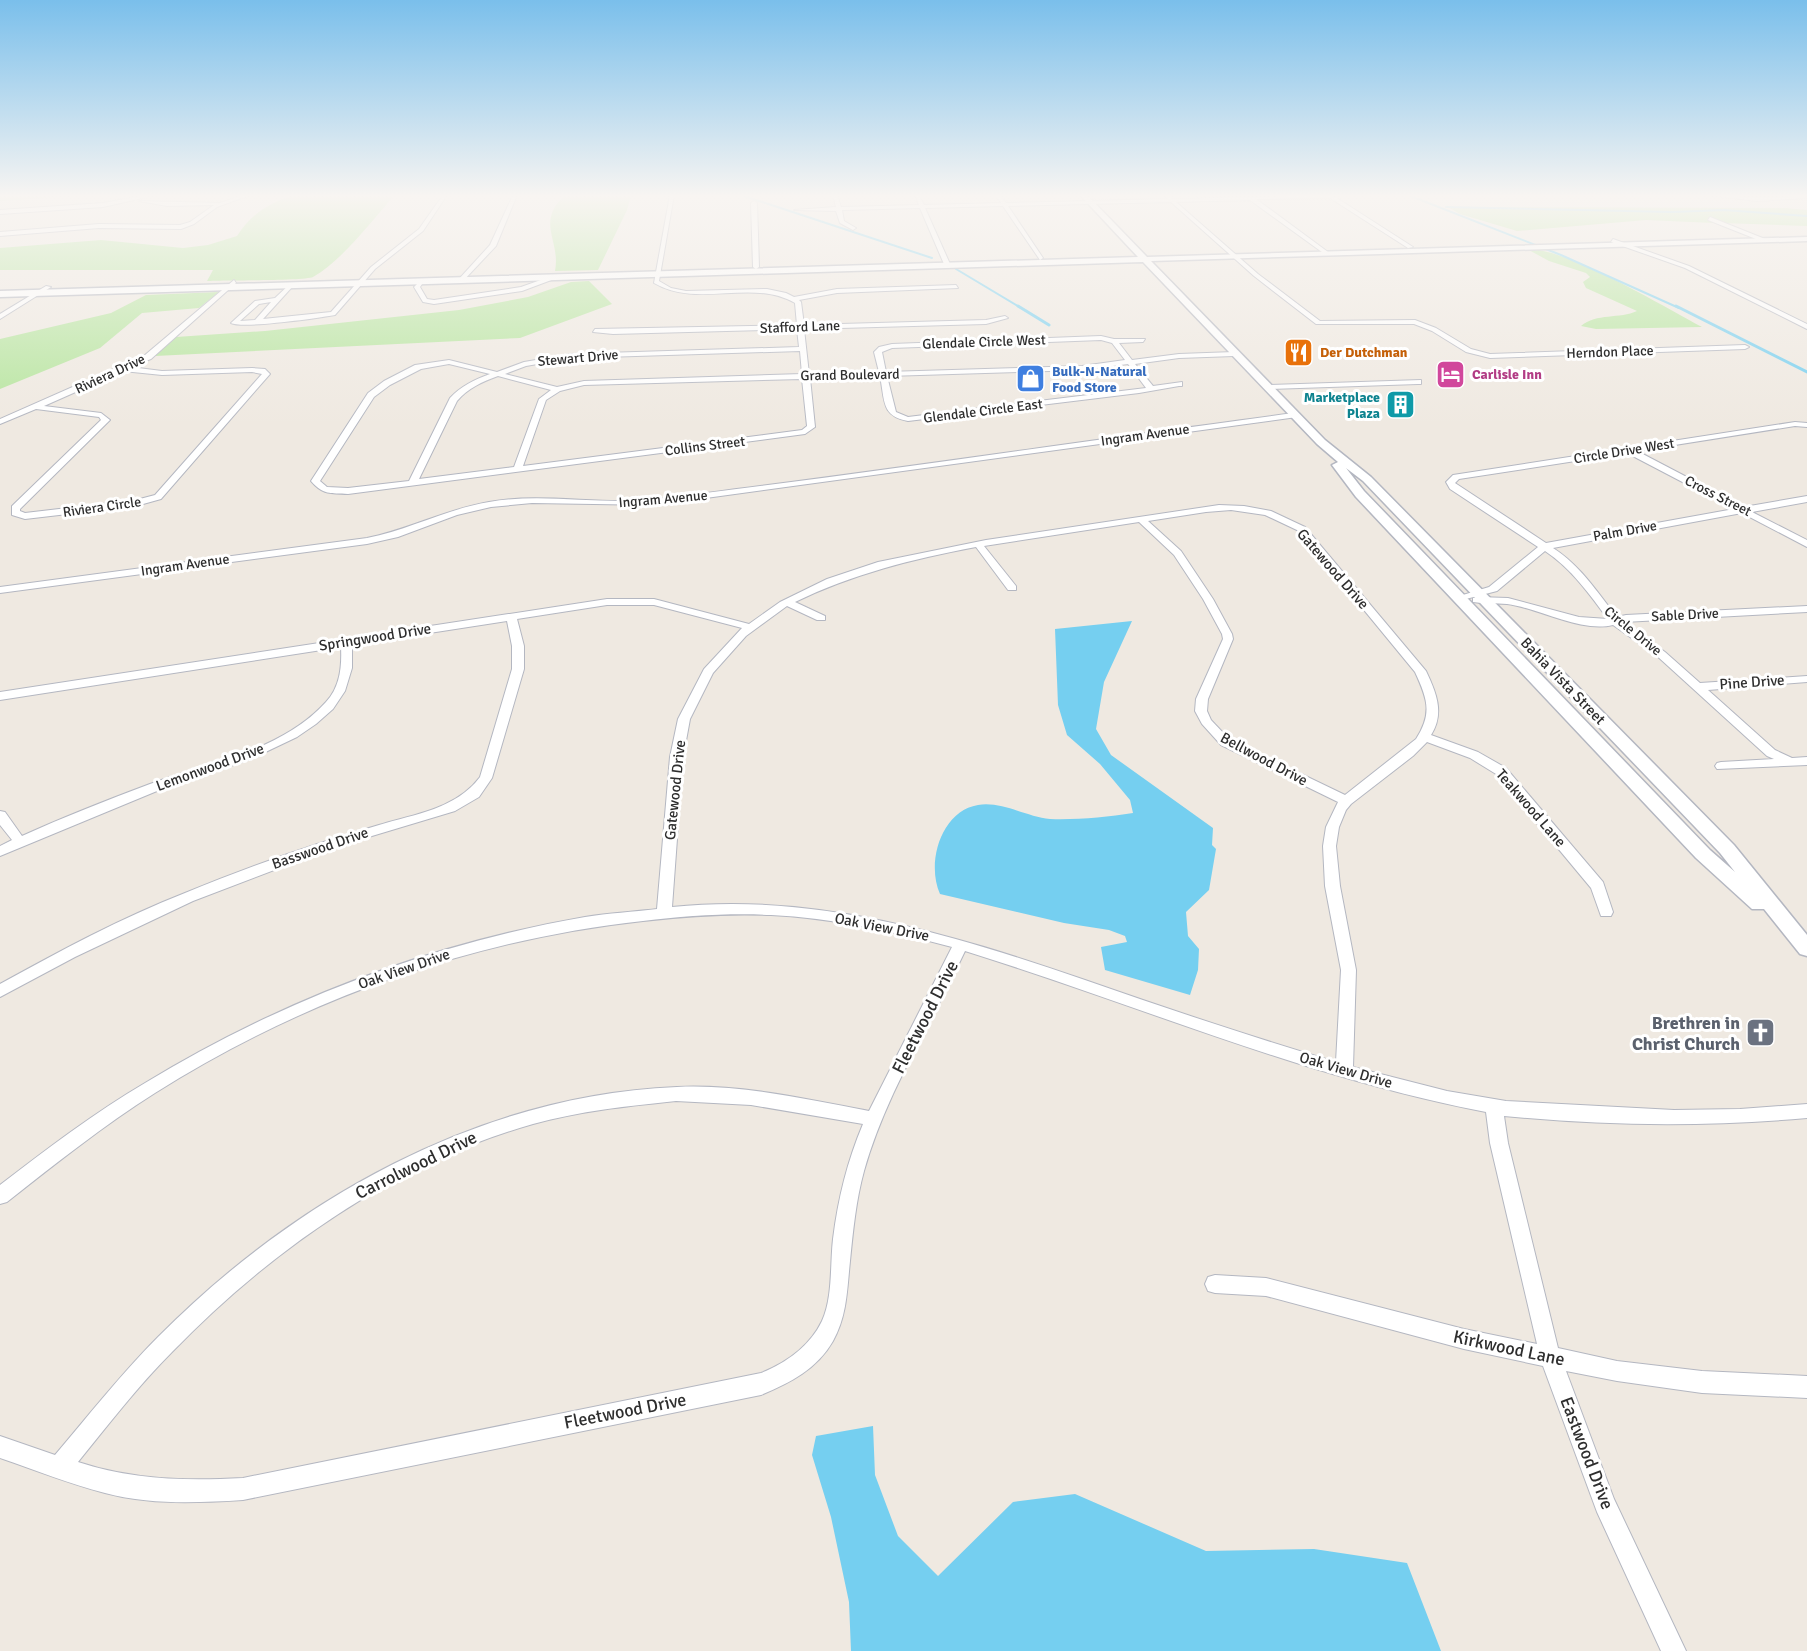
<svg xmlns="http://www.w3.org/2000/svg" width="1807" height="1651" font-family="Signika,sans-serif">
<style>
.green{fill:#b6e59e}
.water{fill:#75cff0}
.lines{fill:none;stroke-linecap:round;stroke-linejoin:round}
.stream-far1{stroke:#75cff0;stroke-width:2}
.stream{stroke:#75cff0;stroke-width:3}
.street-casing{stroke:#b4b7c1;stroke-width:2}
.secondary-casing{stroke:#b4b7c1;stroke-width:3}
.street{fill:#fff;fill-rule:evenodd}
.secondary{fill:#fff;fill-rule:evenodd}
.labels{text-anchor:middle;dominant-baseline:central;stroke-width:6;stroke-linejoin:round;paint-order:stroke}
.far-street-label{font-size:14px;fill:#2e2e2e;stroke:#fff}
.far-food-label{font-size:14px;font-weight:bold;fill:#c56008;stroke:#fff;text-anchor:start}
.far-shop-label{font-size:14px;font-weight:bold;fill:#366cbe;stroke:#fff;text-anchor:start}
.far-hotel-label{font-size:14px;font-weight:bold;fill:#b23c85;stroke:#fff;text-anchor:start}
.far-culture-label{font-size:14px;font-weight:bold;fill:#0d838f;stroke:#fff;text-anchor:end}
.street-label{font-size:15px;fill:#2e2e2e;stroke:#fff}
.near-street-label{font-size:18px;fill:#2e2e2e;stroke:#fff}
.near-worship-label{font-size:18px;font-weight:bold;fill:#5b616d;stroke:#fff;text-anchor:end}
</style>
<rect width="100%" height="100%" fill="#efe9e1"/>
<!-- green -->
<g class="green">
<polygon points="0,195 88,195 0,201"/>
<path d="M295 195H395C373 219 342 261 313 277 304 281 223 280 207 281L213 270H0V248L101 240 183 248 208 245 237 236C252 213 269 203 295 195Z"/>
<path d="M565 195H631L627 210 598 270 555 271C561 240 535 223 565 195Z"/>
<polygon points="1448,207 1785,208 1807,210 1807,226 1723,223 1706,219 1714,223 1646,220 1517,231 1460,214"/>
<path d="M1527 249C1565 247 1664 307 1702 327L1596 329 1581 326C1596 313 1620 319 1637 311L1586 288 1583 282 1590 277 1586 273 1549 261Z"/>
<polygon points="589,281 612,304 520,338 155,356 176,337 265,331 459,310 528,297 571,282"/>
<polygon points="219,292 199,308 142,313 100,348 0,389 0,339 111,313 146,295"/>
</g>
<!-- water -->
<g class="water">
<path d="M1132 621 1104 682 1096 729 1111 755 1213 828 1212 845 1216 849 1209 890 1186 912 1188 936 1199 949 1198 970 1190 995 1105 970 1101 947 1127 942 1125 936 1109 930 1064 923 940 894C926 863 941 811 978 805 1002 801 1027 817 1050 819 1077 820 1107 817 1133 813L1130 800 1100 764 1067 735 1058 705 1055 629Z"/>
<polygon points="873,1426 875,1475 898,1536 938,1576 1013,1502 1075,1494 1206,1551 1314,1549 1407,1563 1441,1651 851,1651 849,1602 831,1517 812,1455 816,1436"/>
</g>
<g class="lines">
<!-- stream-far1 -->
<g class="stream-far1">
<polyline points="741,195 932,258"/>
<polyline points="1408,195 1561,255 1679,308"/>
<polyline points="1446,207 1672,212 1724,210 1807,216"/>
<polyline points="956,269 1021,308"/>
</g>
<!-- stream -->
<g class="stream">
<polyline points="1018,306 1049,325"/>
<polyline points="1676,306 1807,372"/>
</g>
<defs>
<g id="street">
<polygon points="147,195 156,195 103,207 0,214 0,210 103,203"/>
<polygon points="244,195 250,195 217,207 194,224 181,229 99,228 0,236 0,232 99,224 180,225 190,222 214,205 167,206 139,201 220,203"/>
<path d="M443 195H447L423 231 375 269 335 315C318 318 243 329 231 323L255 301 275 298 291 283 293 286 263 319 331 312 371 267 419 229ZM271 302 255 320 240 321 259 304Z"/>
<polygon points="513,195 517,195 496,246 463,281 459,281 459,279 490,245"/>
<path d="M670 195H674L659 281 671 288 686 291 767 289 786 293 794 297 837 289 956 285 958 288 837 293 799 300 801 302 804 325 986 320 1005 316 1008 318 986 324 804 329 809 374 879 372 874 352 879 347 892 344 1101 336 1114 339H1145L1143 342 1119 343 1132 360 1179 354 1234 352 1238 354 1234 356 1179 358 1135 364 1153 386 1182 382V386H1179L1139 393 908 421C881 416 885 401 880 376L810 378 815 427 805 434 348 494C330 493 323 495 311 481L368 393 384 381 415 365 449 360 497 372 524 362 572 354 799 347 797 329 613 334 593 332 595 329 797 325 795 303C751 278 698 309 654 283ZM1101 340 1112 343 1125 360 1082 366 886 372 882 352 892 348ZM800 351 802 374 584 381 557 387 505 374 526 366 572 358ZM449 364 490 374C474 380 461 386 450 398L409 481 348 488 327 487 320 481 374 397 390 385 421 369ZM1128 364 1146 388 908 417 896 412 887 376 1082 370ZM498 376 551 390 539 399 514 467 419 479 457 401C468 388 482 382 498 376ZM802 379 807 426 802 430 523 466 546 400 560 391 584 385Z"/>
<polygon points="833,195 837,195 841,207 919,205 915,195 919,195 924,205 1001,203 996,195 1000,195 1006,203 1167,199 1164,195 1169,195 1173,199 1332,195 1413,247 1408,248 1330,198 1256,199 1328,252 1326,255 1250,200 1176,202 1258,274 1320,321 1415,320 1436,328 1471,349 1490,354 1745,345 1749,347 1745,349 1490,358 1466,352 1432,331 1414,324 1316,324 1254,276 1171,202 1008,206 1043,258 1040,260 1003,206 925,208 950,264 947,266 944,264 920,208 842,210 844,221 856,228 853,230 840,223 836,211 794,210 836,207"/>
<polygon points="1708,195 1757,197 1803,196 1806,198 1757,201"/>
<polygon points="754,201 757,203 759,267 756,269 753,267 751,203"/>
<polygon points="1710,217 1765,239 1766,240 1761,241 1708,220"/>
<polygon points="1613,239 1689,266 1807,324 1807,329 1685,268 1611,242"/>
<polygon points="552,276 554,279 522,291 434,304 423,302 414,287 420,281 424,281 420,287 427,299 434,300 521,287"/>
<path d="M234 280 236 283 151 359 130 367 162 371 252 368 265 369 270 374 161 499 136 506 25 519 12 515V506L101 420 99 417 36 409 0 424V419L145 355ZM123 371 162 375 252 372 262 374 155 495 136 500 25 513 20 511V509L110 420 101 413 44 406Z"/>
<polygon points="46,286 51,287 0,319 0,314"/>
<polygon points="1421,380 1421,384 1418,384 1267,389 1263,387 1267,385"/>
<path d="M1294 413 1298 415 1297 417 655 505 532 503 491 507 457 515 398 537 367 544 0 593V587L367 538C409 530 446 509 489 502 545 492 602 506 658 499 870 473 1082 441 1294 413Z"/>
<path d="M1795 422 1807 423V427L1795 426 1637 451 1744 507 1807 496V502L1752 512 1807 540V547L1742 513 1553 548C1580 565 1597 592 1617 617L1626 615 1807 606V612L1624 622 1665 652 1700 683 1807 676V682L1708 690 1775 750 1792 758 1807 757V765L1717 769 1715 766 1717 763 1721 762 1774 759 1767 756 1657 656 1613 625C1581 633 1539 608 1507 604 1496 603 1484 604 1473 602V598L1477 597 1508 598 1579 617 1608 619C1589 594 1572 569 1545 551L1497 591 1458 601 1453 598 1489 587 1538 547 1450 489 1446 482 1453 475ZM1627 453 1734 509 1546 543 1455 483 1459 479Z"/>
<path d="M1219 505 1244 506 1271 511 1305 527 1426 671C1436 692 1445 713 1431 735L1478 752 1506 768 1603 882 1613 912 1611 916H1601L1591 888 1496 774 1470 758 1427 742 1413 756 1351 804 1346 810 1339 827 1336 846 1340 886 1356 970 1353 1067 1447 1091 1506 1101 1674 1110 1740 1109 1807 1104V1118C1706 1127 1605 1126 1504 1116L1508 1143 1558 1348 1617 1361 1702 1371 1807 1376V1398L1702 1393 1617 1381 1566 1371 1614 1499 1686 1651H1661L1597 1512 1543 1366 1464 1349 1266 1296 1215 1293 1208 1291 1205 1284 1208 1277 1215 1275 1266 1278 1464 1329 1537 1344 1490 1143 1486 1112C1306 1078 1139 1005 965 951 931 1024 886 1093 864 1171 856 1200 853 1231 850 1261 847 1290 847 1316 833 1341 817 1369 790 1383 761 1395L243 1500C197 1503 150 1505 105 1493 70 1484 35 1470 0 1458V1436L55 1455C89 1415 121 1374 158 1337 295 1199 479 1095 677 1087 741 1084 806 1099 869 1111L952 947C893 931 832 918 771 915 728 913 685 916 643 921 470 940 302 1000 155 1093 103 1126 55 1164 7 1202L0 1204V1185C47 1149 94 1113 145 1083 280 1001 429 944 585 917 608 913 633 912 657 909L670 757 678 719 704 669 742 628 654 605H607L517 619 524 646V669L492 778 479 797 455 811 332 848 193 901 75 957 0 997V984C60 951 121 918 185 893 248 867 313 844 379 825 415 814 456 809 480 777L512 669V646L507 621 352 645V668L345 691 333 709 316 724 297 737 251 759 157 791 0 856V846L12 840 0 825V811L5 812 22 836C64 817 107 800 150 784 208 763 282 751 326 702 340 687 342 667 341 647L0 700V692L607 599H654L749 624 780 602 827 579 878 562 986 540ZM1231 510 1265 515 1299 531 1415 672C1427 698 1433 713 1416 739L1345 795 1229 739 1211 720 1207 711 1208 699 1233 639 1232 634 1213 599 1181 551 1148 521 1206 512ZM1139 522 1174 555 1203 599 1222 634 1223 639 1196 699 1195 711 1202 724 1221 745 1338 802 1326 827 1323 846 1325 886 1341 970 1336 1062C1252 1037 1168 1009 1085 980 951 934 815 892 672 907L683 757 690 719 713 673 746 636 787 606 817 620H825V616L795 602C853 574 912 559 976 547L1008 590H1016V586L984 546ZM676 1101 751 1105 863 1124C847 1162 838 1199 833 1239 830 1265 833 1297 822 1321 810 1346 786 1363 761 1373L243 1478C186 1481 132 1480 78 1462 108 1425 138 1386 172 1352 271 1250 395 1163 533 1124 580 1111 628 1106 676 1101Z"/>
</g>
<path id="secondary" d="M1080 195H1087L1147 257 1807 237V241L1151 261 1325 440 1371 477 1734 845 1807 935V956L1800 954 1764 909H1752L1696 858 1356 497 1332 465 1338 462 1317 444 1143 262 0 297V291L1138 257ZM1346 468 1363 481 1720 853 1735 872 1710 850 1364 491Z"/>
</defs>
<!-- street casing -->
<use href="#street" class="street-casing"/>
<!-- secondary casing -->
<use href="#secondary" class="secondary-casing"/>
<!-- street -->
<use href="#street" class="street"/>
<!-- secondary -->
<use href="#secondary" class="secondary"/>
</g>
<!-- sky -->
<linearGradient id="sky" x2="0" y2="1"><stop stop-color="#7abfeb"/><stop offset="0.46" stop-color="#f8f5f2"/><stop offset="1" stop-color="#f8f5f2" stop-opacity="0"/></linearGradient>
<rect width="1807" height="426" fill="url(#sky)"/>
<!-- icons -->
<defs>
<symbol id="restaurant-square" viewBox="-11 -11 22 22"><rect x="-9" y="-9" width="18" height="18" rx="4" fill="#e8710a" stroke="#fff"/><path d="M-5-6h1v4h1v-4h1v4h1v-4h1v5L-1.5 .5V6h-2V.5L-5-1ZM5-6V6H3V1.5H1.5Q1.5-4 5-6Z" fill="#fff"/></symbol>
<symbol id="hotel-square" viewBox="-11 -11 22 22"><rect x="-9" y="-9" width="18" height="18" rx="4" fill="#d1479c" stroke="#fff"/><path d="M-6-4.5h1.5V1H6V5H4.5V3h-9V5H-6ZM-4 0a1.8 1.8 0 1 1 3.6 0ZM.5 0V-2.5h3Q6-2.5 6 0Z" fill="#fff"/></symbol>
<symbol id="shop-square" viewBox="-11 -11 22 22"><rect x="-9" y="-9" width="18" height="18" rx="4" fill="#3f7fe0" stroke="#fff"/><path d="M-5-2.5h2.3a2.7 3.5 0 0 1 5.4 0H5L5.5 6h-11ZM-1.5-2.5h3a1.5 2.3 0 0 0-3 0Z" fill="#fff"/></symbol>
<symbol id="building-square" viewBox="-11 -11 22 22"><rect x="-9" y="-9" width="18" height="18" rx="4" fill="#0f9aa8" stroke="#fff"/><path d="M-4-6H4V6H1V3H-1V6H-4ZM-2.5-4.3h1.7v1.8h-1.7ZM.8-4.3h1.7v1.8H.8ZM-2.5-1h1.7V.8h-1.7ZM.8-1h1.7V.8H.8Z" fill="#fff"/></symbol>
<symbol id="church-square" viewBox="-11 -11 22 22"><rect x="-9" y="-9" width="18" height="18" rx="4" fill="#6b7280" stroke="#fff"/><path d="M-1.2-6h2.4v3.5h3.3v2.4h-3.3V6h-2.4V-.1h-3.3v-2.4h3.3Z" fill="#fff"/></symbol>
</defs>
<g fill-rule="evenodd">
<use href="#restaurant-square" x="1282" y="336" width="33" height="33"/>
<use href="#hotel-square" x="1434" y="358" width="33" height="33"/>
<use href="#shop-square" x="1014" y="362" width="33" height="33"/>
<use href="#building-square" x="1384" y="388" width="33" height="33"/>
<use href="#church-square" x="1744" y="1016" width="33" height="33"/>
</g>
<g class="labels">
<!-- far-street labels -->
<g class="far-street-label">
<text transform="translate(800 327) rotate(-2)">Stafford Lane</text>
<text transform="translate(984 342) rotate(-2)">Glendale Circle West</text>
<text transform="translate(1610 352) rotate(-2)">Herndon Place</text>
<text transform="translate(578 358) rotate(-5)">Stewart Drive</text>
<text transform="translate(110 374) rotate(-25)">Riviera Drive</text>
<text transform="translate(850 375) rotate(-1)">Grand Boulevard</text>
<text transform="translate(983 411) rotate(-7)">Glendale Circle East</text>
<text transform="translate(1145 435) rotate(-8)">Ingram Avenue</text>
<text transform="translate(705 446) rotate(-7)">Collins Street</text>
<text transform="translate(1624 451) rotate(-9)">Circle Drive West</text>
<text transform="translate(1718 496) rotate(27)">Cross Street</text>
<text transform="translate(663 499) rotate(-5)">Ingram Avenue</text>
<text transform="translate(102 507) rotate(-8)">Riviera Circle</text>
<text transform="translate(1625 531) rotate(-10)">Palm Drive</text>
<text transform="translate(185 565) rotate(-8)">Ingram Avenue</text>
<text transform="translate(1685 615) rotate(-3)">Sable Drive</text>
<text transform="translate(1633 631) rotate(39)">Circle Drive</text>
</g>
<!-- far-food labels -->
<g class="far-food-label">
<text x="1320" y="352">Der Dutchman</text>
</g>
<!-- far-shop labels -->
<g class="far-shop-label">
<text x="1052" y="371">Bulk-N-Natural<tspan x="1052" dy="16">Food Store</tspan></text>
</g>
<!-- far-hotel labels -->
<g class="far-hotel-label">
<text x="1472" y="374">Carlisle Inn</text>
</g>
<!-- far-culture labels -->
<g class="far-culture-label">
<text x="1380" y="397">Marketplace<tspan x="1380" dy="16">Plaza</tspan></text>
</g>
<!-- street labels -->
<g class="street-label">
<text transform="translate(1333 569) rotate(49)">Gatewood Drive</text>
<text transform="translate(375 637) rotate(-9)">Springwood Drive</text>
<text transform="translate(1563 681) rotate(46)">Bahia Vista Street</text>
<text transform="translate(1752 682) rotate(-4)">Pine Drive</text>
<text transform="translate(1264 759) rotate(28)">Bellwood Drive</text>
<text transform="translate(210 767) rotate(-20)">Lemonwood Drive</text>
<text transform="translate(675 790) rotate(-84)">Gatewood Drive</text>
<text transform="translate(1531 808) rotate(49)">Teakwood Lane</text>
<text transform="translate(320 848) rotate(-19)">Basswood Drive</text>
<text transform="translate(882 927) rotate(11)">Oak View Drive</text>
<text transform="translate(404 969) rotate(-19)">Oak View Drive</text>
<text transform="translate(1346 1070) rotate(16)">Oak View Drive</text>
</g>
<!-- near-street labels -->
<g class="near-street-label">
<text transform="translate(925 1017) rotate(-63)">Fleetwood Drive</text>
<text transform="translate(416 1165) rotate(-26)">Carrolwood Drive</text>
<text transform="translate(1509 1348) rotate(12)">Kirkwood Lane</text>
<text transform="translate(625 1411) rotate(-11)">Fleetwood Drive</text>
<text transform="translate(1587 1453) rotate(69)">Eastwood Drive</text>
</g>
<!-- near-worship labels -->
<g class="near-worship-label">
<text x="1740" y="1023">Brethren in<tspan x="1740" dy="21">Christ Church</tspan></text>
</g>
</g>
</svg>
